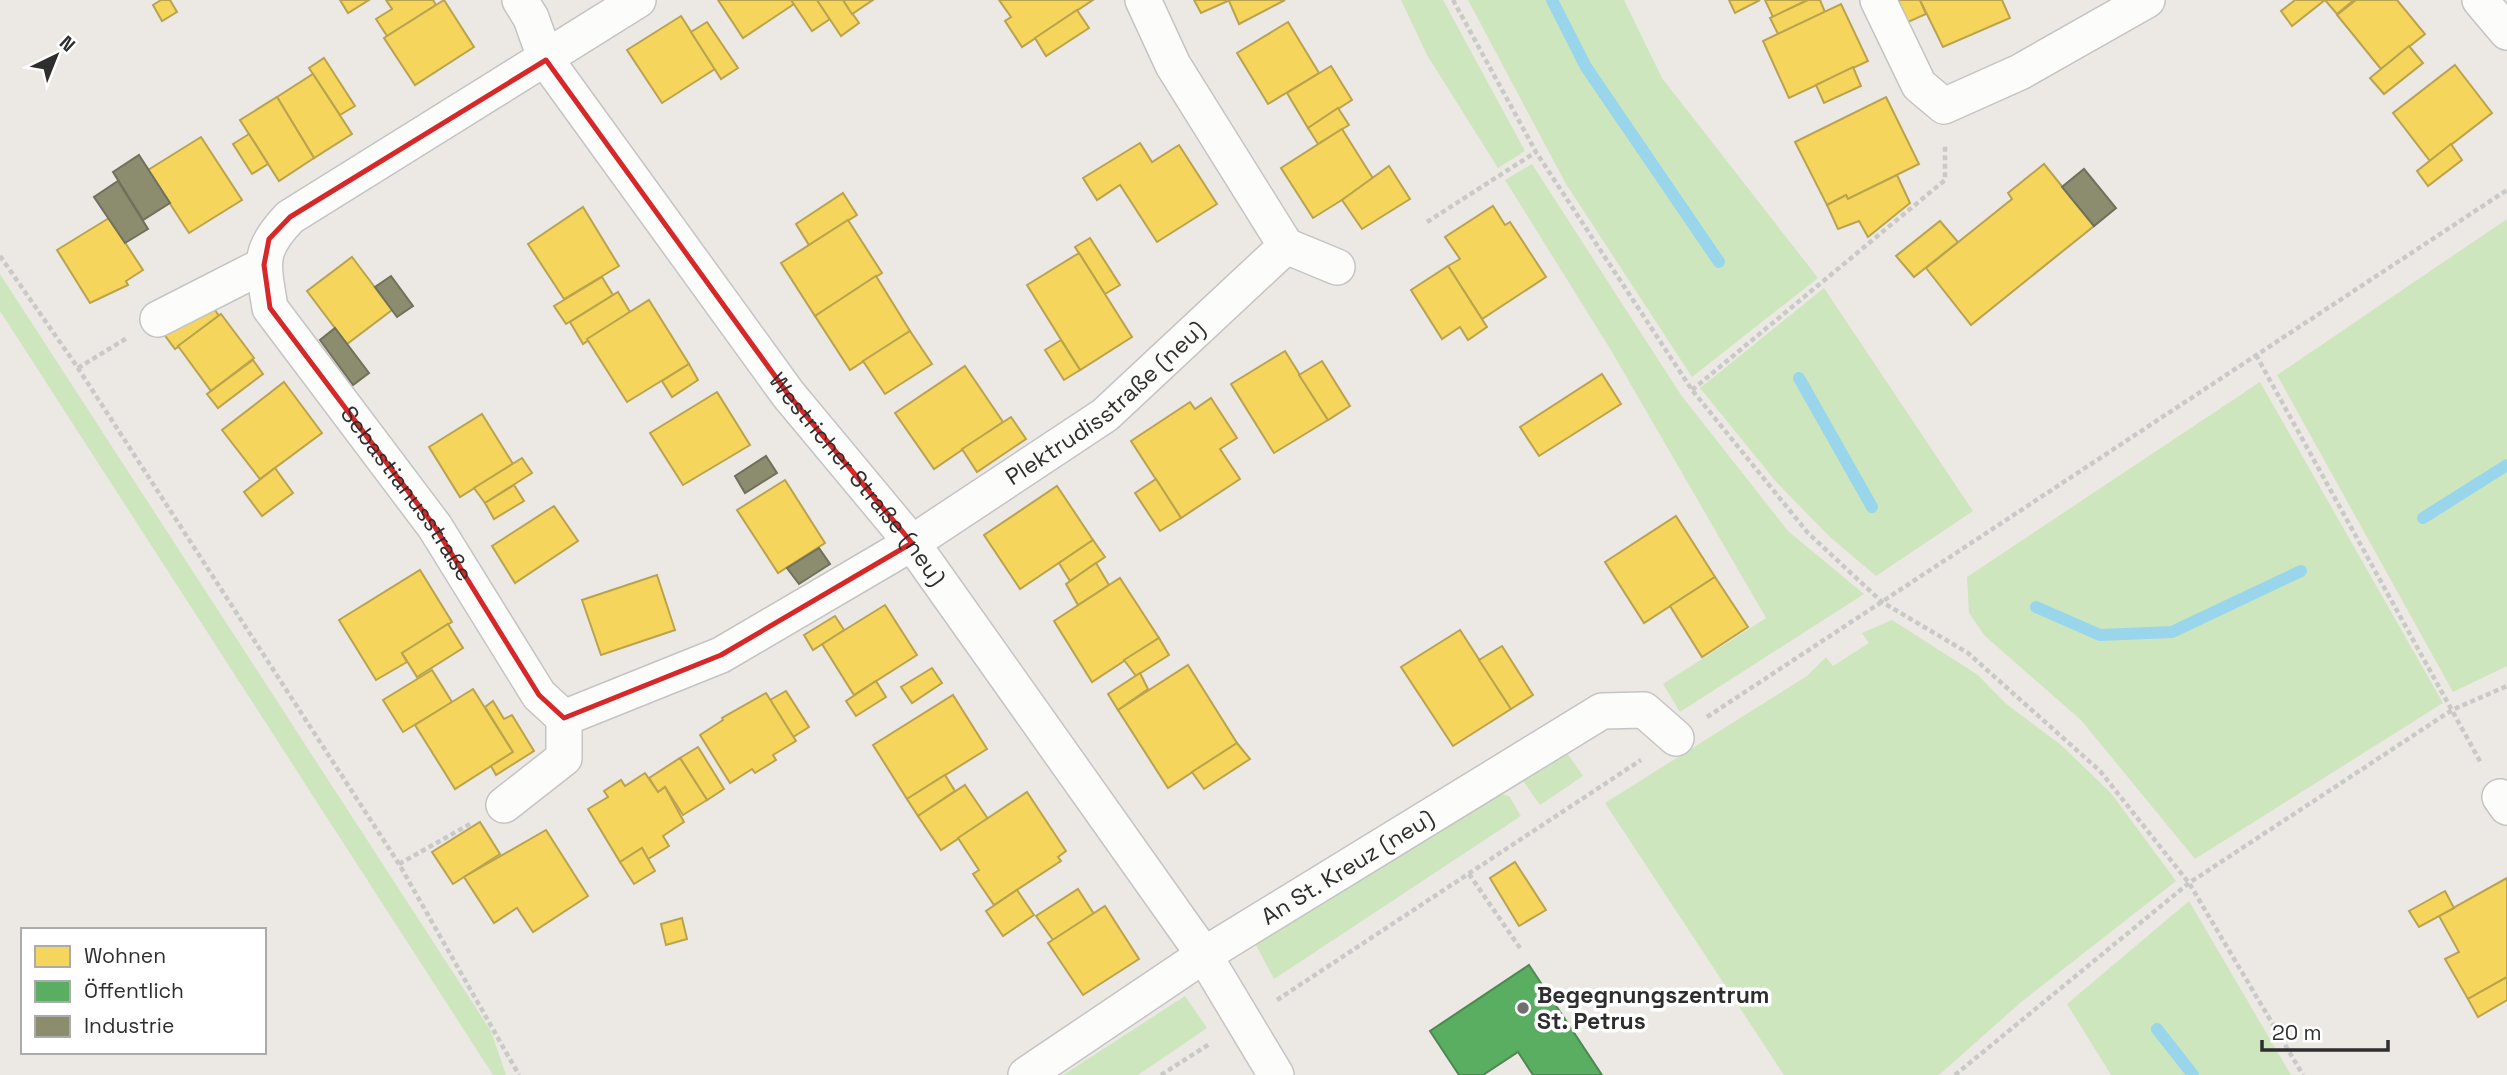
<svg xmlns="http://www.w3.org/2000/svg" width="2507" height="1075" font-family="'Space Grotesk',sans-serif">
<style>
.green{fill:#cee6be}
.homes{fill:#f6d55c;stroke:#baa34e;stroke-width:2}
.public{fill:#5aae61;stroke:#4d8852;stroke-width:2}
.industry{fill:#8c8c6e;stroke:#70705b;stroke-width:2}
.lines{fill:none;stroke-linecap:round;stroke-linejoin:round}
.stream{stroke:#99d6ec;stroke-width:12}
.street-casing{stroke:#c5c4c5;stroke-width:38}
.path{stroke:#c9c9c8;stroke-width:4.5;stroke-dasharray:5 3.5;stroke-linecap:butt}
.street{stroke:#fcfcfb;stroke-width:35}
.marked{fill:none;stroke:#d62828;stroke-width:5;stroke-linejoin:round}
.poi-dot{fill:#706f6e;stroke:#fff;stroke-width:2.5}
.labels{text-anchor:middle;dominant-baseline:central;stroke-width:7;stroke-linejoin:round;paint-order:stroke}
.street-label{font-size:23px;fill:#2e2e2e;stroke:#fff}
.poi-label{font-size:23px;font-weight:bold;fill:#2e2e2e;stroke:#fff;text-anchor:start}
</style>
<rect width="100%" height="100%" fill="#ece8e4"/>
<!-- green -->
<g class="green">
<polygon points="1401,0 1443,0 1525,151 1498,168 1427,55"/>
<polygon points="1468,0 1624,0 1662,78 1818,278 1692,377 1566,184"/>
<polygon points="1532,164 1681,395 1788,531 1864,594 1680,712 1663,684 1766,618 1612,352 1505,180"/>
<polygon points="2507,219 2507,666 2453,692 2277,375"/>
<polygon points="0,274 491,1031 506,1075 493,1075 0,311"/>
<polygon points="1824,288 1973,511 1876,576 1830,537 1778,484 1700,388"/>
<polygon points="2260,382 2443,703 2195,859 2081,720 1985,636 1969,613 1967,577"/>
<polygon points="1892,620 1978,675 2005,703 2061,745 2111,793 2176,881 2020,1003 1939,1075 1784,1075 1605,803 1807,676 1826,657 1833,666 1869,643 1862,633"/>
<polygon points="1565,750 1583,776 1540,805 1521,778"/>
<polygon points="1497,793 1509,796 1521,816 1274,979 1256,945"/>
<polygon points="2189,901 2291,1075 2111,1075 2067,1004"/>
<polygon points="1185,996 1207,1028 1138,1075 1063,1075"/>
</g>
<!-- homes -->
<g class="homes">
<polygon points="161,0 170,0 177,12 162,21 153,5"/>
<polygon points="340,0 369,0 348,13"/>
<polygon points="386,0 433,0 436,5 387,36 376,19 392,9"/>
<polygon points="444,0 474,47 415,85 384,38"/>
<polygon points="718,0 791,0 794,4 743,38"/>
<polygon points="791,0 817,0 830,19 812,31"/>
<polygon points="817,0 843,0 859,23 841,36"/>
<polygon points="843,0 873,0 852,14"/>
<polygon points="999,0 1093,0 1022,47 1005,21 1011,17"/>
<polygon points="1194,0 1230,0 1201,13"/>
<polygon points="1285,0 1239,24 1229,1 1230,0"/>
<polygon points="1729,0 1760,0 1735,13"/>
<polygon points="1765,0 1807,0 1773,17"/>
<polygon points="1808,0 1820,0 1825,12 1778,34 1770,18"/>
<polygon points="1898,0 1920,0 1926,14 1908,22"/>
<polygon points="1920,0 2002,0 2010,18 1943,47"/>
<polygon points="2295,0 2325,0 2292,26 2281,11"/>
<polygon points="2325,0 2354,0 2337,14"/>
<polygon points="2356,0 2397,0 2425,34 2381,69 2337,15"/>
<polygon points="1841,4 1868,61 1789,98 1763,41"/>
<polygon points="1077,10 1089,28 1046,56 1035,38"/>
<polygon points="681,16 715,69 662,103 627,50"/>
<polygon points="707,22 738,68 721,79 691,32"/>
<polygon points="1288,22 1319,73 1268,104 1237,53"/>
<polygon points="2409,46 2423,63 2384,94 2370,78"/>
<polygon points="324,58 355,106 340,115 309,68"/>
<polygon points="2455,65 2492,113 2430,161 2393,113"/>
<polygon points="1331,66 1352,100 1308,128 1287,93"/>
<polygon points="1853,67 1861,86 1824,103 1816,85"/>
<polygon points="313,74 352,134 314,158 277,97"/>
<polygon points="277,97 314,158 279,181 240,120"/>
<polygon points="1886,97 1919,164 1848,199 1846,195 1827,205 1795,142"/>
<polygon points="1338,108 1349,125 1318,144 1308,128"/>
<polygon points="1342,129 1374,180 1313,218 1281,168"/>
<polygon points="249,134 268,164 252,174 233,144"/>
<polygon points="201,137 242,200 189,233 148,170"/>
<polygon points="1140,143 1152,162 1179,145 1217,204 1157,242 1120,185 1097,200 1083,178"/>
<polygon points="2451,144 2462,160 2428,186 2417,171"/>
<polygon points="2044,164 2094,226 1971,325 1926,268 2012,199 2008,193"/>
<polygon points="1389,166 1410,199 1362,229 1342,200"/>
<polygon points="1897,175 1910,203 1868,237 1859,221 1838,229 1827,205 1846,195 1848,199"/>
<polygon points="843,193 857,215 809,245 796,224"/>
<polygon points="1493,206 1505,225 1510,222 1546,277 1482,319 1448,266 1460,259 1445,237"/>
<polygon points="583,207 619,266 564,299 528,244"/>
<polygon points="109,218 143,270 126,281 128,285 90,303 57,250"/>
<polygon points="848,220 882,273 815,316 781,263"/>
<polygon points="1940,221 1958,242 1914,277 1896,256"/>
<polygon points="1090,238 1120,285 1105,294 1075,247"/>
<polygon points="1079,253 1132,337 1080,370 1027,285"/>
<polygon points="352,257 392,310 347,344 307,291"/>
<polygon points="1448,266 1487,327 1468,340 1460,327 1442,339 1411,290"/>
<polygon points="876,276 910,331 850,370 815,316"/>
<polygon points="602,277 613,295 566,324 554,306"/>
<polygon points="618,292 630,312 583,344 570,322"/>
<polygon points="208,300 219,316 175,349 163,333"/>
<polygon points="649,300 689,364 627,402 587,339"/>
<polygon points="221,314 254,358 211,391 178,346"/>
<polygon points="910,331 932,364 885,394 863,361"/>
<polygon points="1061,340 1080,370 1064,380 1045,350"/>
<polygon points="1285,351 1328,420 1274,453 1231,384"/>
<polygon points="253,360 263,374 218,408 207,394"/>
<polygon points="1322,361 1350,406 1328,420 1299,375"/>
<polygon points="689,364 698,380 672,397 662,381"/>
<polygon points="965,366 1003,422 934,469 895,413"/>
<polygon points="1602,374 1621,404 1539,456 1520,427"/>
<polygon points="284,382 322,433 260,479 222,430"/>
<polygon points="717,392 750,445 683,485 650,433"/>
<polygon points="1211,398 1237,438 1220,449 1240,479 1181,518 1131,441 1190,402 1195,409"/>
<polygon points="482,414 513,464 460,497 429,447"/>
<polygon points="1011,417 1026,439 977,472 962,449"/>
<polygon points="522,458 532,473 485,503 474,488"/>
<polygon points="275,468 293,493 262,516 244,492"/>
<polygon points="1156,479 1181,518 1160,531 1135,493"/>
<polygon points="785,480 825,543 778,573 737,510"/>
<polygon points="514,485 524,501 494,519 485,503"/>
<polygon points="1057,486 1093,540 1020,589 984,535"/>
<polygon points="554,506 578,541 515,583 492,546"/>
<polygon points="1676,516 1715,577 1644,623 1605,562"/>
<polygon points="1093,540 1105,557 1070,581 1059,563"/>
<polygon points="1096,563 1109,585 1078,605 1066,584"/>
<polygon points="420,570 452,622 402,653 407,662 376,680 339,620"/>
<polygon points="657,575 675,630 601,655 582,600"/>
<polygon points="1715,577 1748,627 1702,657 1670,606"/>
<polygon points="1120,578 1159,638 1092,682 1054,621"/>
<polygon points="885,605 917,655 854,695 822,644"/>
<polygon points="835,616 844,630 813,650 804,635"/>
<polygon points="448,624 463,648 417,677 402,653"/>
<polygon points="1460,630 1511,709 1453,746 1401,667"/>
<polygon points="1159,638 1169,655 1136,676 1124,660"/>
<polygon points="1502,646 1533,695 1511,709 1479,660"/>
<polygon points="1188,665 1237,743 1168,788 1118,710"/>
<polygon points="932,668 942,683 912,703 901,687"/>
<polygon points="432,670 452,702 403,732 383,700"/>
<polygon points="1140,673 1148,689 1118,710 1108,694"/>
<polygon points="876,681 886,697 856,716 846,701"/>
<polygon points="473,689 513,752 455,789 415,725"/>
<polygon points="786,691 809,727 793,737 770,700"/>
<polygon points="766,693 796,741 773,755 776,760 755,773 752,769 730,783 700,735 723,720 722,718"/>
<polygon points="953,695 987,749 907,799 873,745"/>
<polygon points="493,701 504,719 512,715 534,751 496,775 491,766 513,752 485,707"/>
<polygon points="1237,743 1250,759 1204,789 1192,772"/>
<polygon points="698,747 724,789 707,800 680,758"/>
<polygon points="680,758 707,800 683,815 665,787 658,792 649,778"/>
<polygon points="645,773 658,792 665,787 684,822 663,836 669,846 648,859 642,848 620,862 588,809 608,797 604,791 621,780 625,786"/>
<polygon points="945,775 955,791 918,816 907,799"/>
<polygon points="965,785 988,819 941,850 918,816"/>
<polygon points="1027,792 1066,851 1058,857 1061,861 994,905 973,874 979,870 958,838"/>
<polygon points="480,822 500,854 453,884 432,852"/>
<polygon points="546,830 588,896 533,932 517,908 494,923 464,877"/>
<polygon points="642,848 655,871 634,884 620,862"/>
<polygon points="1515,862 1546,910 1519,926 1490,878"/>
<polygon points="2507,878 2507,977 2468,999 2445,959 2459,952 2439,916"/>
<polygon points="1078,889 1094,914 1053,940 1036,916"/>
<polygon points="1017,890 1034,915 1003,936 986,911"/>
<polygon points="2445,891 2454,908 2419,927 2409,911"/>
<polygon points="1105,906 1139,959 1083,995 1048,943"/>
<polygon points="682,918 687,939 666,945 661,924"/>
<polygon points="2507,977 2507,1000 2478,1017 2468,999"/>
</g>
<!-- public -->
<polygon class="public" points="1529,965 1602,1075 1533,1075 1518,1052 1483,1075 1459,1075 1430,1031"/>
<!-- industry -->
<g class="industry">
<polygon points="139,155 170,203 143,220 113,172"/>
<polygon points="2084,169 2116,208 2094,226 2062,187"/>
<polygon points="118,181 148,229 125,243 94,197"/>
<polygon points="391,276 413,306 397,317 375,287"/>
<polygon points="335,328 369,373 353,385 320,340"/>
<polygon points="766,456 777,473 745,493 735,476"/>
<polygon points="819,548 830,564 799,584 787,568"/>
</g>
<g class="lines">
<!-- stream -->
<g class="stream">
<polyline points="1552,0 1586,67 1719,262"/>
<polyline points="1799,378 1872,507"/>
<polyline points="2423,518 2507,465"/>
<polyline points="2036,607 2100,635 2172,632 2301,571"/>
<polyline points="2157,1029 2193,1075"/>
</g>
<defs>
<g id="street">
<path id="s1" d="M520 0 531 18 546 60 788 394 912 543 1204 955 1276 1075"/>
<path id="s2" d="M638 0 290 217C257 251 263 263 270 308L435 527 539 695 564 718 721 655 912 543 1105 415 1286 246 1173 65 1143 0"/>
<polyline points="1878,0 1919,85 1944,106 2020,72 2147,0"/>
<polyline points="2480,0 2507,32"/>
<polyline points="1286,246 1337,267"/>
<polyline points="158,319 264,265"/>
<polyline points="2500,797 2507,807"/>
<polyline points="504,805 564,758 564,718"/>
<path id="s3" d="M1026 1075 1204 955 1602 711 1644 710 1676 738"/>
</g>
</defs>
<!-- street casing -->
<use href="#street" class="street-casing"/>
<!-- path -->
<g class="path">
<polyline points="1453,0 1536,152 1692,390 1808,533 1882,602 1968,653 2100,771 2189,883 2303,1075"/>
<polyline points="1427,222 1536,152"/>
<polyline points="0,256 78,368 399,864 519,1075"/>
<polyline points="2256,355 2481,763"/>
<polyline points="78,368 127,338"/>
<polyline points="1692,390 1945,180 1945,145"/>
<polyline points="1707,717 2507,190"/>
<polyline points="399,864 470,824"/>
<polyline points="1469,874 1520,948"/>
<polyline points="1277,1000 1641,760"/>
<polyline points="1161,1075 1211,1043"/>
<polyline points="1955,1075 2189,883 2452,710 2507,686"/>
</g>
<!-- street -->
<use href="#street" class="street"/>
</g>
<!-- marked area -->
<path class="marked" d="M546 60 788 394 912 543 721 655 564 718 539 695 435 527 270 308 264 265 269 239 290 217Z"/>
<!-- markers -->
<circle class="poi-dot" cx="1523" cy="1008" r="7"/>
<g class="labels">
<!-- street labels -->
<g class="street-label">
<text stroke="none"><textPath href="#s2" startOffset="1645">Plektrudisstraße (neu)</textPath></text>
<text stroke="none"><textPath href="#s1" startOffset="588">Westricher Straße (neu)</textPath></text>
<text stroke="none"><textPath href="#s2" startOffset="740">Sebastianusstraße</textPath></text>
<text stroke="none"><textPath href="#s3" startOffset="383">An St. Kreuz (neu)</textPath></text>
</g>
<!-- poi labels -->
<g class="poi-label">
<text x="1537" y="995">Begegnungszentrum<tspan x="1537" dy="26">St. Petrus</tspan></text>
</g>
</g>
<!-- legend -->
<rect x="21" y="928" width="245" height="126" fill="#ffffff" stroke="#ababab" stroke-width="2"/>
<rect x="35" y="946" width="35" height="21" fill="#f6d55c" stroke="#ababab" stroke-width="2"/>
<text x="84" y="963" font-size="21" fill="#2e2e2e">Wohnen</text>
<rect x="35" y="981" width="35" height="21" fill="#5aae61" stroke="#ababab" stroke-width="2"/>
<text x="84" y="998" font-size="21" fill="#2e2e2e">Öffentlich</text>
<rect x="35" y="1016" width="35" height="21" fill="#8c8c6e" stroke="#ababab" stroke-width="2"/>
<text x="84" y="1033" font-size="21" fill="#2e2e2e">Industrie</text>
<!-- north arrow -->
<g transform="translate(56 56) rotate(43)" stroke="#ffffff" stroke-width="5" paint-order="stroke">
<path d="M0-5L12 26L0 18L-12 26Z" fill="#2e2e2e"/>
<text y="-10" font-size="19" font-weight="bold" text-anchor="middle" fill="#2e2e2e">N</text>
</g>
<!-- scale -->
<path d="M2262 1040v10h126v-10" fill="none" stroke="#2e2e2e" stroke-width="3.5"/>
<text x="2272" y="1040" font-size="21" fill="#2e2e2e" stroke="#ffffff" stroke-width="5" paint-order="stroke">20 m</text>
</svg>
